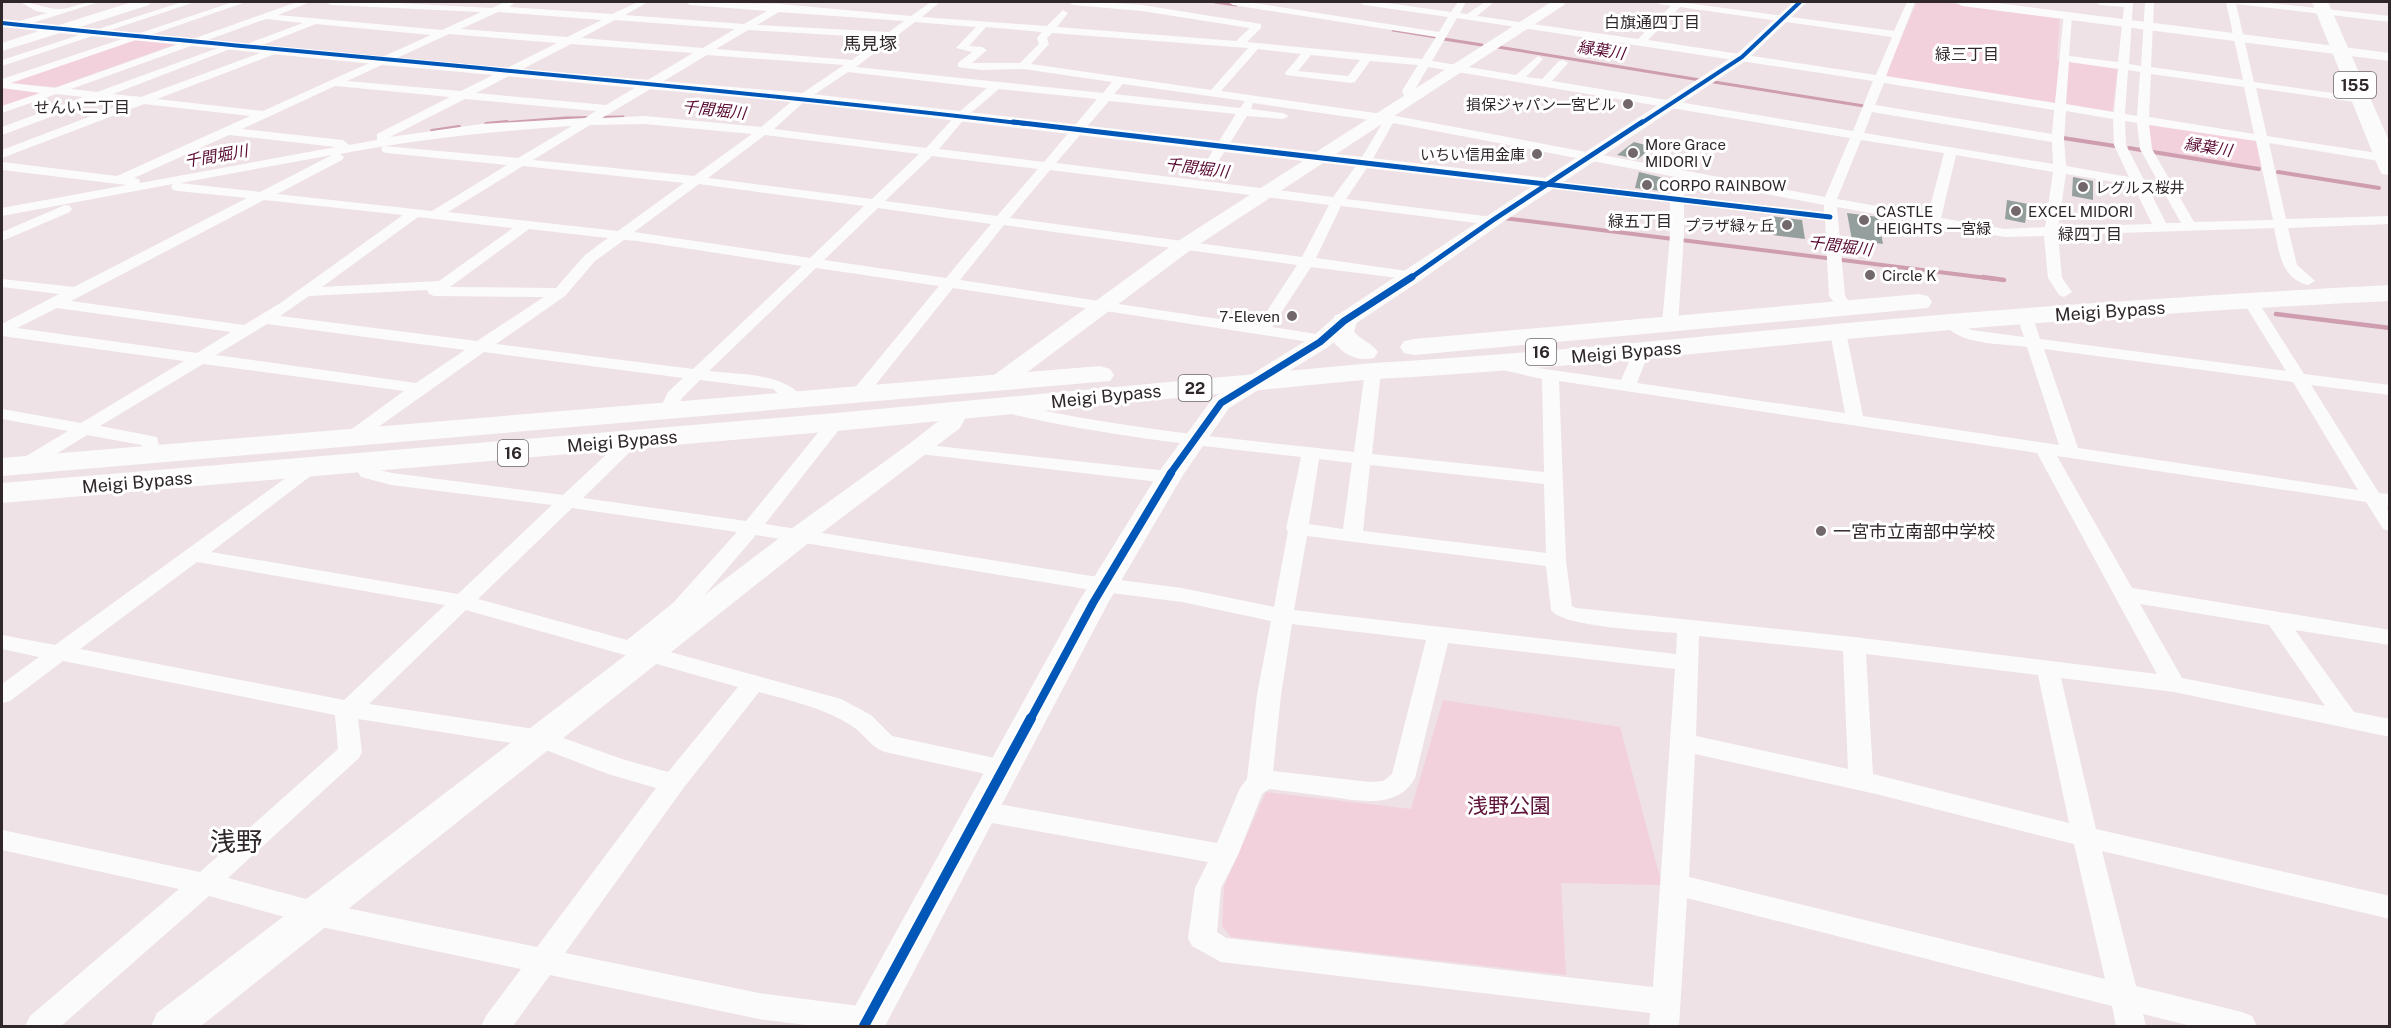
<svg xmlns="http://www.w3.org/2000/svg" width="2391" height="1028" font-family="'Public Sans','Noto Sans JP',sans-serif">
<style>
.green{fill:#f2d1dc}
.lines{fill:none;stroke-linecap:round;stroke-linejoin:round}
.stream-far2{stroke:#ce9daf;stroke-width:3}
.stream-far1{stroke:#ce9daf;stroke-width:4}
.stream{stroke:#ce9daf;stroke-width:4.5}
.building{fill:#95a09e}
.street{fill:#fcfbfb;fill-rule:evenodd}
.secondary{fill:#fcfbfb;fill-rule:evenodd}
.highway{fill:#fcfbfb;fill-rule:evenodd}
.cycleway-far4-casing{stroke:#fff;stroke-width:6}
.cycleway-far3-casing{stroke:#fff;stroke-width:8}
.cycleway-far2-casing{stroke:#fff;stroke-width:10}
.cycleway-far1-casing{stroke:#fff;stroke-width:12}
.cycleway-casing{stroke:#fff;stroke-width:14}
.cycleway-far4{stroke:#0057b8;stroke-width:4}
.cycleway-far3{stroke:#0057b8;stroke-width:5}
.cycleway-far2{stroke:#0057b8;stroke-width:7}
.cycleway-far1{stroke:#0057b8;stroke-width:8}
.cycleway{stroke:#0057b8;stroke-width:10}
.poi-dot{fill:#72686b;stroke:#fff;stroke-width:2}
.labels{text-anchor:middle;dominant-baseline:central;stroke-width:6;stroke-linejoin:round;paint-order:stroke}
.far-poi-label{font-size:15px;fill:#2f2729;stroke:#fff;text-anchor:start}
.far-neighbourhood-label{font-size:16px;fill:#2f2729;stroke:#fff}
.far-water-label{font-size:16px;font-style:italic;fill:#5a0c34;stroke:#fff}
.shield{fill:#fff;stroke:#6d6869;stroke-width:1.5}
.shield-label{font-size:16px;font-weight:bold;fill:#2f2729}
.far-quarter-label{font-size:18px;fill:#2f2729;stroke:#fff}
.street-label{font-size:18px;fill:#2f2729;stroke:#fff}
.poi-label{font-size:18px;fill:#2f2729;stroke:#fff;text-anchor:start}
.near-park-label{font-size:21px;fill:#5f1238;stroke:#fff}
.near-quarter-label{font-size:26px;fill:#2f2729;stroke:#fff}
</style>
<rect width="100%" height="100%" fill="#eee2e6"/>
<!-- green -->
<g class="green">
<polygon points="1917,2 1941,2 2060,17 2057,59 2118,67 2112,114 1883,79"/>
<polygon points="139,37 179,43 56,87 6,83"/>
<polygon points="2,87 43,93 2,107"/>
<polygon points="2143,120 2261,139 2269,169 2146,149"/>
<polygon points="1443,700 1620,727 1662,885 1561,883 1566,975 1231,937 1222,926 1224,886 1266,792 1411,809"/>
</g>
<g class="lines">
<!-- stream-far2 -->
<g class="stream-far2">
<polyline points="1215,2 1236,5"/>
<polyline points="1393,30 1436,37"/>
<polyline points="1444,39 1482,45"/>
<polyline points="1498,47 1700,80"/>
<polyline points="1714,82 1864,106"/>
<polyline points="487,124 566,118 623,117"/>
</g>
<!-- stream-far1 -->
<g class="stream-far1">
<polyline points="486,124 507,122"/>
<polyline points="432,131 459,127"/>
<polyline points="2063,138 2115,146"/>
<polyline points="2129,148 2141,150"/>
<polyline points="2153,152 2259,169"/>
<polyline points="2278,172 2379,188"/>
<polyline points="1503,218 1995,279"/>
</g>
<!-- stream -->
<g class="stream">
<polyline points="1983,277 2004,280"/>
<polyline points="2276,314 2390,328"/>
</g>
</g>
<!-- building -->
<g class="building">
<polygon points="1634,142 1653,147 1638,159 1617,155"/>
<polygon points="1639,172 1664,178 1662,191 1635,188"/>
<polygon points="2073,177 2093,181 2093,200 2072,196"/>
<polygon points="2007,200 2028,204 2025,223 2005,219"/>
<polygon points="1847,213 1878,217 1883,244 1852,240"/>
<polygon points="1771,216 1802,220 1805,239 1773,235"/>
</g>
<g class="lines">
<!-- street -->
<g class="street">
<path d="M20 2C34 2 47 10 62 9 75 7 85 1 99 2L16 28 11 25 13 23 47 13 36 11Z"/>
<polygon points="182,2 195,2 2,66 2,60"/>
<path d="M233 2H246L11 83 55 88 297 2H310L278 15 442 30 481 12 331 5 326 2H377L492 8 505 2H516L509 7 612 14 638 2H648L625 15 744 24 767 11 690 5 685 2 780 4 911 16 931 2H940L922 17 1047 26 1063 10 1068 13 1057 27 1236 41 1250 28 1142 11 1073 5 1068 2H1100L1142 5 1261 24V28L1247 42 1422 59 1436 37 1233 5 1228 2H1248L1439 32 1448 17 1364 5 1359 2H1380L1451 12 1458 2H1466L1460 13 1467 14 1485 2H1494L1477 16 1638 39 1671 6 1659 4 1658 2H1679L1894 31 1907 2H1915L1886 76 2055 103 2064 13 2072 15 2069 56 2118 62 2124 7 2100 5 2095 2H2133L2129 64 2141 66 2145 2H2154L2151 67 2243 80 2226 2H2260L2390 16V22L2236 4 2254 82 2361 97 2367 100 2361 103 2256 88 2267 136 2390 155 2389 161 2385 162 2269 143 2286 219 2390 216V224L2288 228 2297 265 2315 281 2308 285C2281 279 2279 251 2274 228L2058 235 2062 278 2072 292 2064 297 2059 295 2048 278 2044 236 2005 237 1837 207 1845 296 1854 308 1846 313 1841 311 1829 296 1825 220 1684 204V235L1678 324 1670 329 1662 324 1670 235V202L1549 188 1543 184 1544 181 1671 194 1675 183 1680 182 1687 186 1684 196 1824 212V205L1393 123 1371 162 1346 199 1492 217 1499 221 1492 225 1341 206 1316 258 1414 272 1421 276 1414 280 1311 267 1272 327 1329 336 1331 339 1329 342 1323 344 953 288 865 398H853L850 394 853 390 939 286 816 268 709 371C740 375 784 372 804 399L801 403H789L773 389 700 380 682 398 674 415H662L659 411 668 392 683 378 484 352 357 442H345L342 438 345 434 404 391 203 364 100 426 157 437 161 455 158 459H146L142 445 87 435 32 469H18L16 465 18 461 68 431 2 419V409L81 423 184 361 2 336V324L59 294 2 287V279L74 287 247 198 178 191 173 190 171 187 173 184 2 216V208L127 185 2 170V162L117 176 250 116 144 104 2 158V150L128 102 99 99 2 135V127L83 97 56 94 2 113V106L40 93 2 88V79ZM1680 7 1892 37 1876 75 1648 40ZM498 12 602 20 567 37 461 29ZM779 12 904 21 889 32 757 25ZM1457 18 1873 81 1853 131 1552 81 1568 63 1563 60 1559 61 1542 79 1526 77 1543 59 1538 56 1516 75 1432 61ZM266 19 303 23 249 43V47H257L316 24 431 35 263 111 157 99 280 52 281 50 276 47 141 97 113 94 238 46 229 44 97 92 71 89ZM615 20 735 29 703 48 581 38ZM915 22 976 27 956 48 972 52 958 63V67L981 70 1023 69 1112 82 1103 93 856 67ZM986 27 1042 32 1037 38 1039 44 1020 63H972L987 50 982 47 969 46ZM748 30 882 38 852 60 716 49ZM1052 33 1248 48 1211 90 1031 64 1049 44 1047 38ZM449 34 557 43 461 91 347 81ZM571 44 693 53 606 105 476 93ZM1258 49 1301 54 1285 73 1286 75 1351 83 1355 82 1370 61 1418 65 1402 91 1404 96 1412 99 1418 96 1414 91 1428 67 1850 138 1825 197 1396 116 1221 91ZM707 55 844 65 798 96 761 127 645 116 602 118ZM1311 55 1360 60 1348 76 1298 71ZM2069 62 2118 69 2114 112 2066 104ZM2128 70 2140 72 2137 116 2125 114ZM848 72 987 88 958 113 926 148 774 129 806 100ZM2151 74 2244 87 2254 134 2149 117ZM1884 83 2054 110 2052 134 1875 105ZM1123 84 1245 101 1240 108 1114 94ZM335 86H336L450 97 377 134V140L349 145 343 140 242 129ZM999 89 1097 99 1044 162 939 149 966 117ZM465 99 596 111 585 118 481 124 390 137ZM1109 101 1236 114 1197 176 1203 180 1209 176 1247 116 1283 119 1289 116 1283 113 1251 109 1253 103 1383 122 1359 162 1333 197 1056 163ZM2066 111 2113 119 2114 145 2129 177 2066 166 2064 139ZM1872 112 2052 142 2053 164 1864 133ZM2125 121 2137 123 2140 149 2181 223H2166L2126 145ZM645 124 752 134 694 176 533 160 590 125ZM2149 125 2256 141 2273 220 2194 222 2152 149ZM572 126 518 158 383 146 381 149 383 152 387 153 507 165 432 211 277 194 342 160 344 157 340 154C417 139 494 131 572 126ZM229 135 336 147 140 183 139 179 134 178ZM765 135 919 154 872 199 708 178ZM1861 140 1944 153 1928 215 1837 199ZM332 155 260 192 180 183ZM1956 155 2053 172 2045 227 2005 229 1941 218ZM932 156 1038 169 997 216 885 201ZM523 166 684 183 618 231 448 212ZM1050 170 1329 205 1302 257 1010 218ZM2066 174 2133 185 2152 224 2058 227ZM699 184 864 206 810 258 634 232ZM264 200 403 215 282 302 244 325 71 301ZM878 208 991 224 946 278 824 260ZM418 217 513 228 439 281 322 287ZM1004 225 1297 265 1258 325 960 280ZM529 229 608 238 585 255 556 288 450 287ZM624 240 638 241 802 266 693 369 496 344 565 296 595 261ZM427 290 429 294 434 296 544 297 477 341 280 316 309 296ZM57 308 231 332 197 353 17 328ZM267 324 465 350 416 383 216 355Z"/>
<polygon points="65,205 70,206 72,209 70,212 2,241 2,232"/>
<path d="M2250 295 2255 297 2304 374 2390 385V395L2311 385 2379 493 2390 494V506L2387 505 2390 531 2383 529 2366 502 2057 456 2132 588 2390 630V645L2295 630 2354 712 2390 719V737L2174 692 2061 678 2096 829 2390 896V919L2102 851 2136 986 2242 1012 2252 1016 2257 1026H2191L2143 1014 2146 1026H2116L2112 1006 1687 898 1679 1026H1649L1650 1013 1221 962 1192 946 1188 938 1195 888 1208 862 981 821 972 818 968 811 972 804 981 801 1217 843 1240 788 1247 779 1257 695 1271 621 1182 602 1104 592 756 535 689 613 648 646 841 699 871 715 892 736 1004 760 1013 762 1016 769 1013 776 1004 778 885 752C870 747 865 734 852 726 824 708 791 701 759 692L682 790 565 953 759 993 867 1007 877 1011 882 1020 879 1026H815L759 1019 550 975 513 1026H481L486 1016 521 969 317 926 209 896 61 1026H25L30 1016 179 889 2 850V830L200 872 338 749 335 715 63 661 10 701 2 703V684L39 657 2 649V635L55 645 305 464H319L321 468 211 552 458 594 552 505 391 485 361 477 353 464 355 460H369L375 469 392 473 563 495 626 436H638L641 440 638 444 583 498 746 521 830 418H842L845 422 765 524 1104 578 1182 588 1274 607 1288 531 1286 529 1301 457C1200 446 1097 435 998 411L995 407 998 403 1004 402C1119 429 1237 439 1354 452L1365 371 1373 366 1381 371 1372 454 1544 472 1542 379 1494 368 1492 364 1494 360 1500 359 1531 367 1621 380 1629 362 1623 351 1631 346 1637 348 1645 362 1637 383 1845 413 1830 332 1838 327 1846 332 1863 416 2059 445 2027 347C2000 343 1960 346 1942 322L1944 319H1956L1971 330 2024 337 2017 317 2025 312 2033 317 2040 339 2286 371 2242 300ZM2044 349 2293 382 2358 490 2078 448ZM1559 381 2037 453 2157 674 1854 637 1576 608 1572 606 1566 561ZM1319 459 1352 463 1343 529 1309 524ZM1370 465 1544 484 1546 553 1363 531ZM572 508 737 532 673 603 627 640 478 599ZM1307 536 1546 566 1551 610C1562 627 1653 631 1677 633L1676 654 1294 610ZM197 562 445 605 344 700 80 649ZM2140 604 2269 625 2325 706 2182 678ZM466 610 738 687 668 772 622 759 541 730 369 704ZM1292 624 1426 640 1392 774 1383 781 1370 782 1273 771 1281 695ZM1699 636 1843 651 1848 769 1696 736ZM1448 643 1675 669 1653 987 1226 938 1217 932 1221 888 1238 855 1262 794 1269 789C1288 791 1307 794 1325 796 1356 800 1397 811 1415 778ZM1866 654 2038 675 2069 823 1873 774ZM358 719 538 747 608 774 656 788 537 947 317 902 228 878 359 758 362 752ZM1695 754 1876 794 2074 844 2105 979 1689 877Z"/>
<polygon points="918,444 1168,471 1175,473 1177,477 1175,481 1168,483 912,453 909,449 912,445"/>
</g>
<!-- secondary -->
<g class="secondary">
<polygon points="132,2 151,2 149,5 80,27 384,57 802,93 1316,152 1551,2 1565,2 1564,5 1336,154 1545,178 1737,54 1793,2 1807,2 1747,60 1500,224 1421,280 1352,326 1328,347 1229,408 1183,475 1108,603 885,1026 844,1026 1078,603 1161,469 1213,398 1312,337 1336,316 1531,187 1323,163 1192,249 1006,388 998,390 990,388 986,383 990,378 1178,241 1303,161 802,103 384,65 60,33 2,51 2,43 39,31 2,27 2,19 59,25"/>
<polygon points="1955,2 1989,2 2390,53 2390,61 1962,6"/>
<polygon points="957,404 966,406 969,411 960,428 811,541 201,1026 151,1026 157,1013 791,529 909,444 941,419 948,406"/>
</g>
<!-- highway -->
<g class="highway">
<polygon points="2312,2 2328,2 2390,143 2390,175 2382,174 2379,169"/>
<path d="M2390 285V301C2243 308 2096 318 1950 330 1757 346 1566 369 1373 379L836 431 2 503V483L836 413 1373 363C1566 352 1757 330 1950 314 2096 302 2243 293 2390 285Z"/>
<polygon points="1919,294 1928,296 1932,302 1928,308 1414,355 1404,353 1400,347 1404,341 1414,339"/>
<path d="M1344 313 1353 315 1357 321 1354 332C1361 340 1372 343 1378 352L1374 358C1353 363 1338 350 1327 333L1335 315Z"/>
<polygon points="1100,366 1110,369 1114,375 1110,381 2,476 2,458"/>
</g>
<defs>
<g id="cycleway-far4">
<path d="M2 23C343 57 685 84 1026 124"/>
<polyline points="1640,124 1742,57 1800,2"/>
</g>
<g id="cycleway-far3">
<polyline points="1013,122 1830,217"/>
<polyline points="1409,279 1493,220 1642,122"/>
</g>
<polyline id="cycleway-far2" points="1170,474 1221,403 1320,342 1344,321 1412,277"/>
<polyline id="cycleway-far1" points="1030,720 1093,603 1171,473"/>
<polyline id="cycleway" points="864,1026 1031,718"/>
</defs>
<!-- cycleway-far4 casing -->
<use href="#cycleway-far4" class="cycleway-far4-casing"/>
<!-- cycleway-far3 casing -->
<use href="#cycleway-far3" class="cycleway-far3-casing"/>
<!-- cycleway-far2 casing -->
<use href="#cycleway-far2" class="cycleway-far2-casing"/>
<!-- cycleway-far1 casing -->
<use href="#cycleway-far1" class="cycleway-far1-casing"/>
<!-- cycleway casing -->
<use href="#cycleway" class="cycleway-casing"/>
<!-- cycleway-far4 -->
<use href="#cycleway-far4" class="cycleway-far4"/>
<!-- cycleway-far3 -->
<use href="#cycleway-far3" class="cycleway-far3"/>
<!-- cycleway-far2 -->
<use href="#cycleway-far2" class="cycleway-far2"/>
<!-- cycleway-far1 -->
<use href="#cycleway-far1" class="cycleway-far1"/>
<!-- cycleway -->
<use href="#cycleway" class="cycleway"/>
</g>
<!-- markers -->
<g class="poi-dot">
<circle cx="1628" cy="104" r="6"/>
<circle cx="1633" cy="153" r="6"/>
<circle cx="1537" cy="154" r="6"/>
<circle cx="1647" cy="185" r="6"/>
<circle cx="2083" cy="187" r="6"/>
<circle cx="2016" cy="211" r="6"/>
<circle cx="1864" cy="220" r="6"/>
<circle cx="1787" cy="225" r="6"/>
<circle cx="1870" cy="275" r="6"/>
<circle cx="1292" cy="316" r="6"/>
<circle cx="1821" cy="531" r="6"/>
</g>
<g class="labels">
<!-- far-poi labels -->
<g class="far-poi-label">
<text x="1616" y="104" text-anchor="end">損保ジャパン一宮ビル</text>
<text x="1645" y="144">More Grace<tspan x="1645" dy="17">MIDORI V</tspan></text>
<text x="1525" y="154" text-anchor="end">いちい信用金庫</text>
<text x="1659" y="185">CORPO RAINBOW</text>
<text x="2095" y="187">レグルス桜井</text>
<text x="1876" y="211">CASTLE<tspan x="1876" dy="17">HEIGHTS 一宮緑</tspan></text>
<text x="2028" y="211">EXCEL MIDORI</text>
<text x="1775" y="225" text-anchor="end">プラザ緑ヶ丘</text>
<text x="1882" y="275">Circle K</text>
<text x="1280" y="316" text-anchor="end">7-Eleven</text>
</g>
<!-- far-neighbourhood labels -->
<g class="far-neighbourhood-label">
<text x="1652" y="22">白旗通四丁目</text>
<text x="1967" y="54">緑三丁目</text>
<text x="82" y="107">せんい二丁目</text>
<text x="1640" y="221">緑五丁目</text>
<text x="2090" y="234">緑四丁目</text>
</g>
<!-- far-water labels -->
<g class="far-water-label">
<text transform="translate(1601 50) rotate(9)">縁葉川</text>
<text transform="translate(714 110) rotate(6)">千間堀川</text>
<text transform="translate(2208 147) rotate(9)">縁葉川</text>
<text transform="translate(216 156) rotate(-10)">千間堀川</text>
<text transform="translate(1197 168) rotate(7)">千間堀川</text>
<text transform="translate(1840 246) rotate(7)">千間堀川</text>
</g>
<!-- shield labels -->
<g class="shield">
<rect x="2334" y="72" width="42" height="26" rx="4.5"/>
<rect x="1526" y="339" width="30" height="26" rx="4.5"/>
<rect x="1178.5" y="375" width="33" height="26" rx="4.5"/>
<rect x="498" y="440" width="30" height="26" rx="4.5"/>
</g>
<g class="shield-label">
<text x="2355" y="85">155</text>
<text x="1541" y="352">16</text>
<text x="1195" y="388">22</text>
<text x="513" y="453">16</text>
</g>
<!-- far-quarter labels -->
<g class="far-quarter-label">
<text x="870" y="43">馬見塚</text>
</g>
<!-- street labels -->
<g class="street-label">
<text transform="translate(2110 311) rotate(-4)">Meigi Bypass</text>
<text transform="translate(1626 352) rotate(-5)">Meigi Bypass</text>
<text transform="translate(1106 396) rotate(-6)">Meigi Bypass</text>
<text transform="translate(622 441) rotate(-5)">Meigi Bypass</text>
<text transform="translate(137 482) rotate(-5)">Meigi Bypass</text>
</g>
<!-- poi labels -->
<g class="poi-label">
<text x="1833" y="531">一宮市立南部中学校</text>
</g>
<!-- near-park labels -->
<g class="near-park-label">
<text x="1509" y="805">浅野公園</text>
</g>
<!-- near-quarter labels -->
<g class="near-quarter-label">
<text x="236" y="841">浅野</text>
</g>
</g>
<!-- border -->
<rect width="2391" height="1028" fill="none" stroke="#2f2729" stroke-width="6"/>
</svg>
